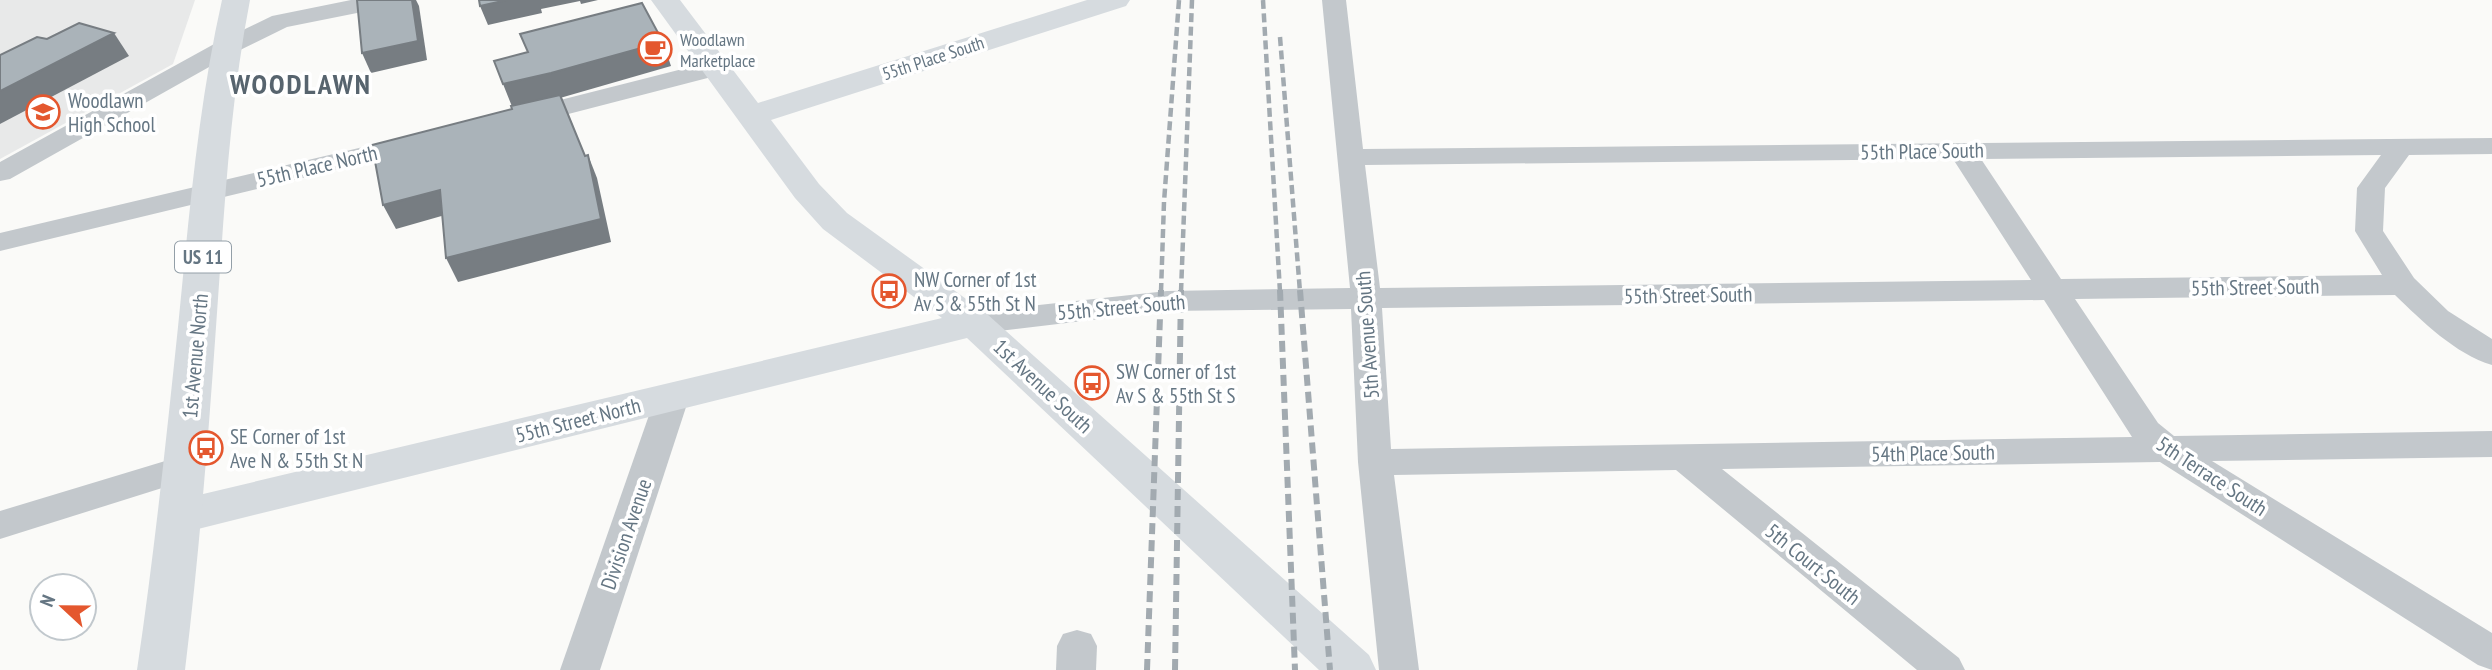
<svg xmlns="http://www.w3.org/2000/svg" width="2492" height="670" font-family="'PT Sans Narrow',sans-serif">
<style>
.built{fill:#e8e9e9}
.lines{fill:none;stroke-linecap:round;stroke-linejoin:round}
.street{fill:#c3c8cc;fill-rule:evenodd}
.secondary{fill:#d6dbdf;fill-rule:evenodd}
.primary{fill:#d6dbdf;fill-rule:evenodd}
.rail-far1{stroke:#a2aab0;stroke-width:4.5;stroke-dasharray:9 4.5;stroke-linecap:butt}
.rail{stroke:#a2aab0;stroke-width:6;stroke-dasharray:11 6;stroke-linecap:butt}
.shaded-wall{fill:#777d82}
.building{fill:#aab3b9;stroke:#777d82;stroke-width:2}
.labels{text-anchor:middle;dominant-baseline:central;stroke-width:7;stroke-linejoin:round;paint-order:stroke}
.far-poi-label{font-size:18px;fill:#657683;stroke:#fff;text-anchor:start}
.far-street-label{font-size:18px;fill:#657683;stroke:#fff}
.shield{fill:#fff;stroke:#939fa8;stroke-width:2}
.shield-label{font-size:19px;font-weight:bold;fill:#657683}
.poi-label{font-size:21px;fill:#657683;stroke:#fff;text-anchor:start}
.street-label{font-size:21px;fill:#657683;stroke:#fff}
.district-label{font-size:28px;font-weight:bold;letter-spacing:2px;fill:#57646e;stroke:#fff}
</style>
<rect width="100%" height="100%" fill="#fafaf8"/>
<!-- built -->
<polygon class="built" points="0,0 195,0 173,64 0,159"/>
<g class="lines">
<!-- street -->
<g class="street">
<polygon points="351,0 399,0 395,5 387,7 287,27 234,53 10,179 0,181 0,162 216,43 272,16"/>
<path d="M1322 0H1346L1363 149 2492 138V154L2409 155 2385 188 2383 231 2414 278 2448 311 2492 339V365C2455 354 2422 321 2395 295L2075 299 2158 423 2174 436 2492 431V457L2212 461 2492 633V670L2478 665 2160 462 1722 469 1959 658 1965 670H1917L1676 470 1394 475 1419 670H1379L1358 462 1351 309 1167 311 974 334 963 330 958 323 963 316 974 312 1167 291 1350 288ZM2381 155 2357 188 2355 231 2382 275 2061 279 1981 159ZM1953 159 2031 280 1380 288 1365 165ZM2044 300 2132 437 1391 449 1382 308Z"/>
<polygon points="714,61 723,64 727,69 723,74 522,126 513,124 509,118 513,112"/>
<polygon points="414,135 423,137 427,143 423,149 0,251 0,233"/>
<polygon points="672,386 684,390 689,398 600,670 560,670 655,398 660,390"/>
<polygon points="185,455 197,459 202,468 197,477 0,539 0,511"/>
<polygon points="1077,630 1091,634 1097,646 1096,670 1056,670 1057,646 1063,634"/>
</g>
<!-- secondary -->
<polygon class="secondary" points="651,0 680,0 758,103 1087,0 1130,0 1126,6 771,120 819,184 847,213 987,314 1369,655 1376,670 1319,670 967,338 182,533 166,528 160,516 166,504 182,499 942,318 823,229 795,198"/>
<!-- primary -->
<path class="primary" d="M222 0H250C229 108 224 217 216 327 208 441 199 556 185 670H137C154 556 166 441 178 327 189 217 198 107 222 0Z"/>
<!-- rail-far1 -->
<g class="rail-far1">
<polyline points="1263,0 1280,292"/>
<polyline points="1280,37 1300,292"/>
<polyline points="1161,292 1164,202 1179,0"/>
<polyline points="1181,292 1192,0"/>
</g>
<!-- rail -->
<g class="rail">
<polyline points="1280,290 1295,670"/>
<polyline points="1300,290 1330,670"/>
<polyline points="1147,670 1161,290"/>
<polyline points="1175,670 1181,290"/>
</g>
</g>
<!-- shaded-wall -->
<g class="shaded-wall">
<polygon points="412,0 416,0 419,6 427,60 371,73 362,53"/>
<polygon points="507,0 598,0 581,4 580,1 541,9 542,13 488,25 480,6"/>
<polygon points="114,33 129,56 0,124 0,91"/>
<polygon points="663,42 671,66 560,98 513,109 503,84"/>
<polygon points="588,155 597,178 611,242 458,282 446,258"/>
<polygon points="440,190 452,213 396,229 383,205"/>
</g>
<!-- building -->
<g class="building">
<polygon points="357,0 412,0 418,41 362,53"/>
<polygon points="479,0 507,0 480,6"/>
<polygon points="642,3 663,42 551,73 503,84 494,61 528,52 520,34"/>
<polygon points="79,23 114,33 0,91 0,55 37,37 47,39"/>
<polygon points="560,95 585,156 588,155 601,219 446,258 440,190 383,205 372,145 512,109 511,106"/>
</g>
<!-- icons -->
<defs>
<symbol id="cafe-ring" viewBox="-11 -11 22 22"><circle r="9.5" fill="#fff" stroke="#e4572e" stroke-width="1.5"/><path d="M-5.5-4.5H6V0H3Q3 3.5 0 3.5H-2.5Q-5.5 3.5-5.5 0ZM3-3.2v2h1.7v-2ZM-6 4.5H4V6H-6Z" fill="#e4572e"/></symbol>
<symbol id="school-ring" viewBox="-11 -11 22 22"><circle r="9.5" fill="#fff" stroke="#e4572e" stroke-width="1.5"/><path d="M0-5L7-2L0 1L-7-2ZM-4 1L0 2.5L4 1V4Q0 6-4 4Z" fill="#e4572e"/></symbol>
<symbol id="bus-ring" viewBox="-11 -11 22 22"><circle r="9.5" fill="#fff" stroke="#e4572e" stroke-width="1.5"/><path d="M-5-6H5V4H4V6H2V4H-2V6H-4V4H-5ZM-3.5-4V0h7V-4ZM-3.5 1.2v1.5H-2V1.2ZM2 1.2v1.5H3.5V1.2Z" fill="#e4572e"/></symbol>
</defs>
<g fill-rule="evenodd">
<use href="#cafe-ring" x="636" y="30" width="38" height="38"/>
<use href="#school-ring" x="24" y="93" width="38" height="38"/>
<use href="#bus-ring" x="870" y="272" width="38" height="38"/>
<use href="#bus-ring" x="1073" y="364" width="38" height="38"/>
<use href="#bus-ring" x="187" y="429" width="38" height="38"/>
</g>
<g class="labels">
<!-- far-poi labels -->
<g class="far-poi-label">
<text x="680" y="39">Woodlawn<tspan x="680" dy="21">Marketplace</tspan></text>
</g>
<!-- far-street labels -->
<g class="far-street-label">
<text transform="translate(933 58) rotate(-18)">55th Place South</text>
</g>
<!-- shield labels -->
<rect class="shield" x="175" y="241.5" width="56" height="31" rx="5"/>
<g class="shield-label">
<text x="203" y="257">US 11</text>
</g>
<!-- poi labels -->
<g class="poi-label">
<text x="68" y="100">Woodlawn<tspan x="68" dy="24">High School</tspan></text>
<text x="914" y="279">NW Corner of 1st<tspan x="914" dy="24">Av S &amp; 55th St N</tspan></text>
<text x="1116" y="371">SW Corner of 1st<tspan x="1116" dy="24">Av S &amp; 55th St S</tspan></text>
<text x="230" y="436">SE Corner of 1st<tspan x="230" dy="24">Ave N &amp; 55th St N</tspan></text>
</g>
<!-- street labels -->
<g class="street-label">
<text transform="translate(1922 151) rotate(-1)">55th Place South</text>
<text transform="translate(317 166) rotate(-13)">55th Place North</text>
<text transform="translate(2255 287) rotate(-1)">55th Street South</text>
<text transform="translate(1688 295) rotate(-1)">55th Street South</text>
<text transform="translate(1121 307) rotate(-5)">55th Street South</text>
<text transform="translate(1367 335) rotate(-94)">5th Avenue South</text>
<text transform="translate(195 356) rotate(-85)">1st Avenue North</text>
<text transform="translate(1043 386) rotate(43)">1st Avenue South</text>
<text transform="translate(578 420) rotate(-14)">55th Street North</text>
<text transform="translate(1933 453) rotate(-1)">54th Place South</text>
<text transform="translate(2212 476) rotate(33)">5th Terrace South</text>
<text transform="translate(626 534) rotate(-71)">Division Avenue</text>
<text transform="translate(1813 564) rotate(39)">5th Court South</text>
</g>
<!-- district labels -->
<g class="district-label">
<text x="301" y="83">WOODLAWN</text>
</g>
</g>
<!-- north arrow -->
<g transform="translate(63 607) rotate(292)"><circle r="33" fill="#ffffff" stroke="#c1c8cd" stroke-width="2"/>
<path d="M0-5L12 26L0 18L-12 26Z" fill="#e4572e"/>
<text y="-10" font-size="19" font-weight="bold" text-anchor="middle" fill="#657683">N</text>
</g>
</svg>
